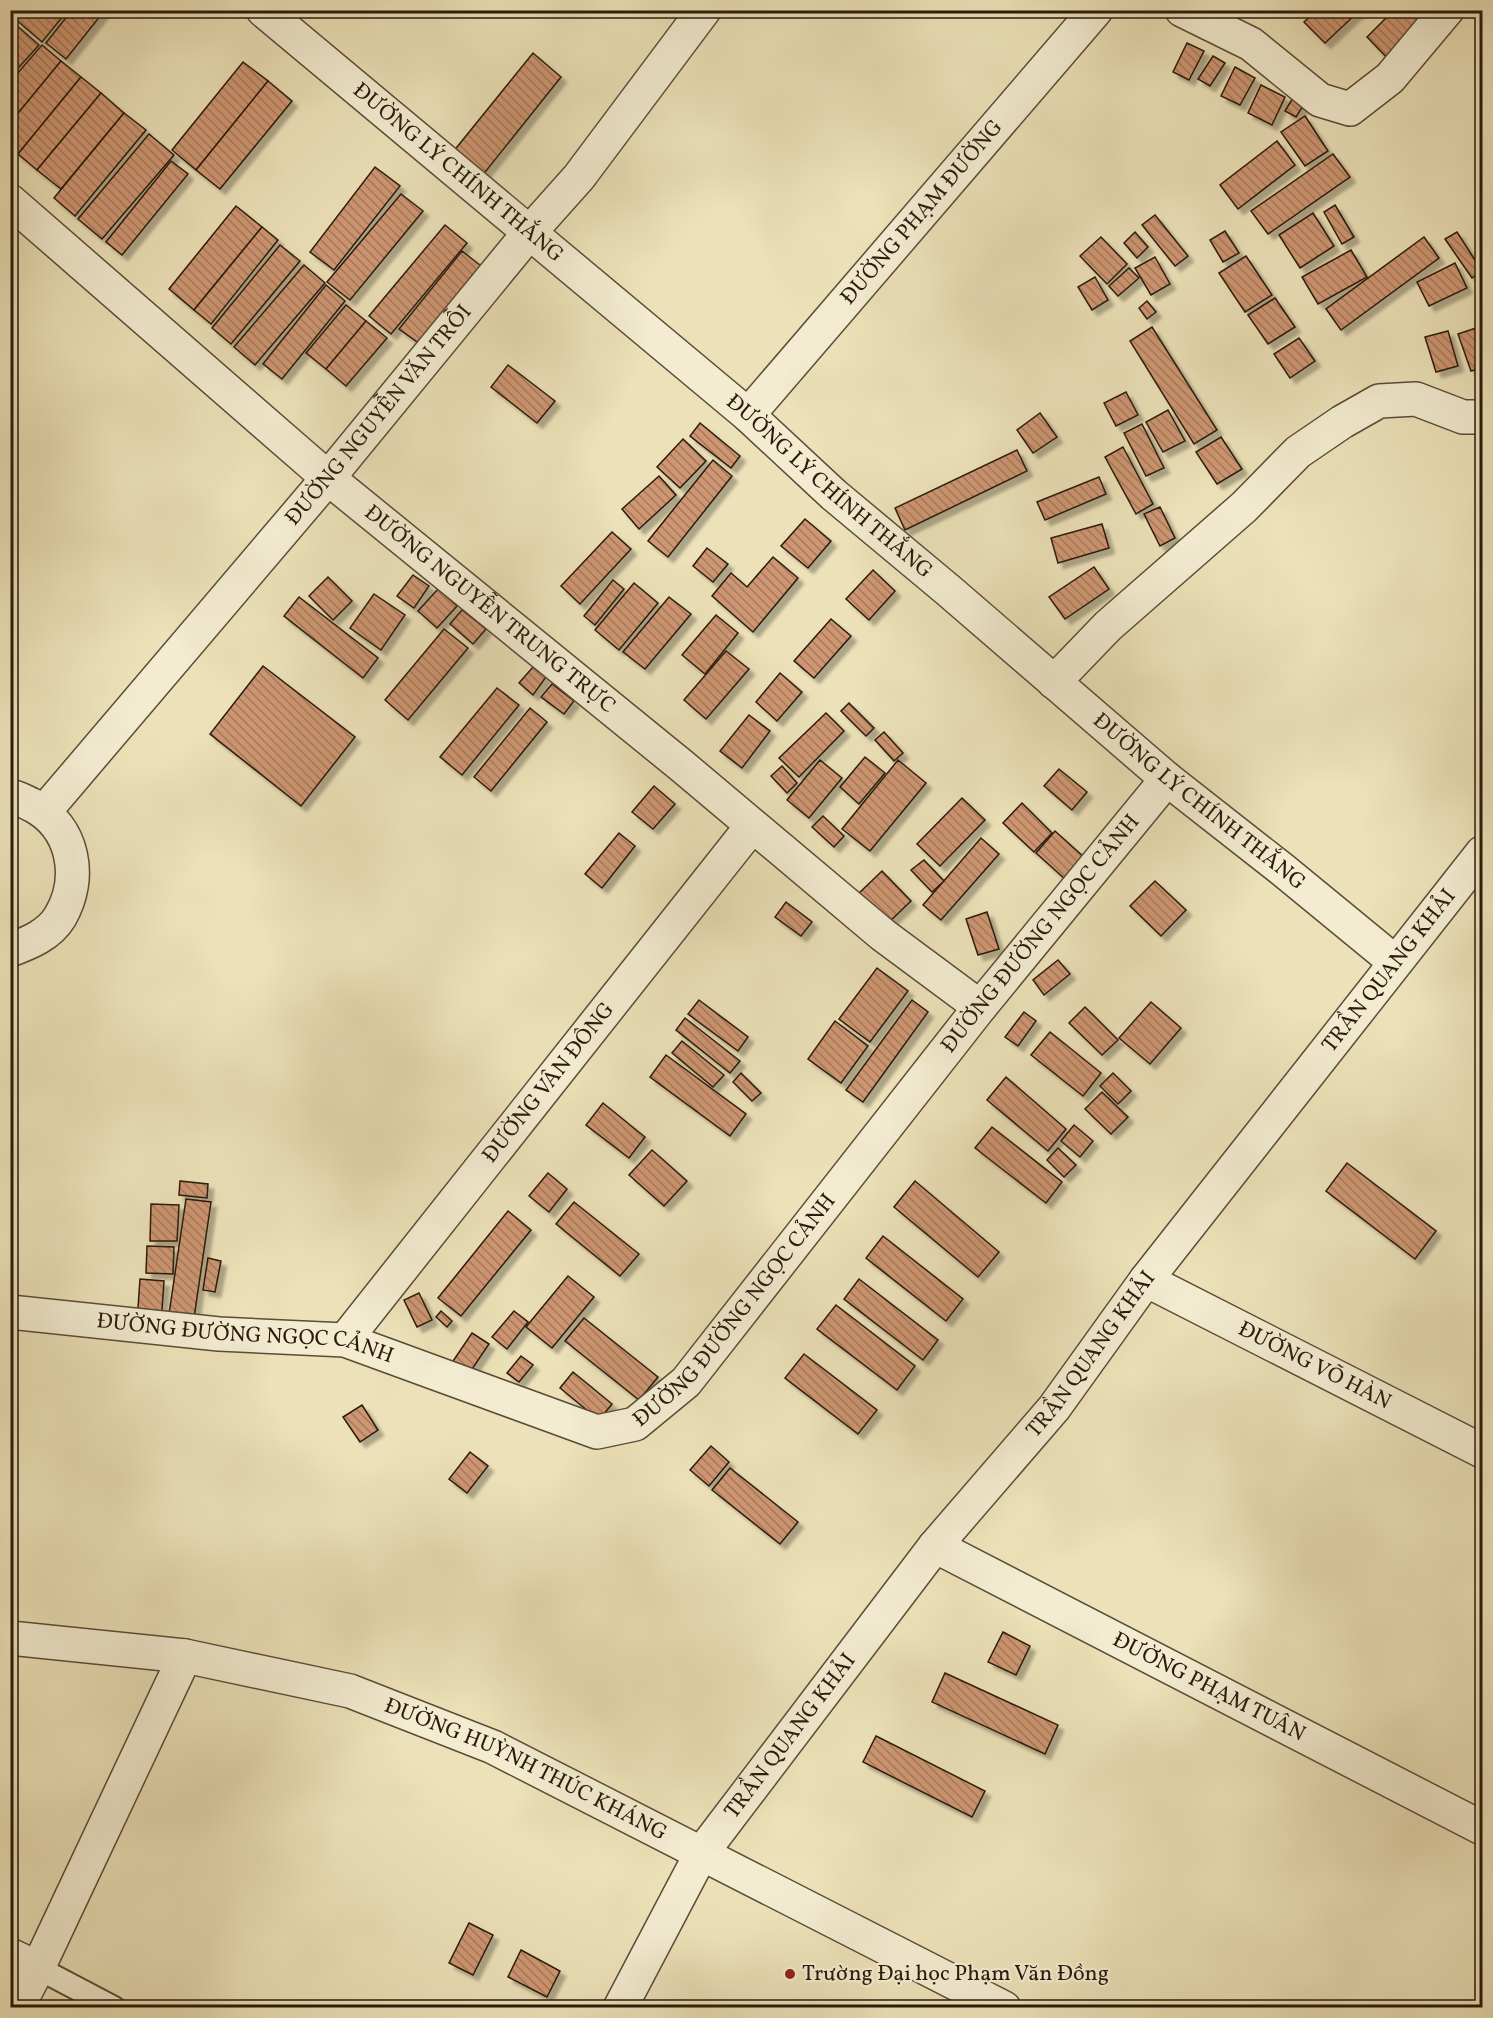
<svg xmlns="http://www.w3.org/2000/svg" width="1493" height="2018" font-family="Vollkorn,serif">
<style>
.building{fill:url(#building-back-hatch);stroke:#2a1a0c;stroke-width:1.5;filter:url(#shadow)}
.lines{fill:none;stroke-linecap:round;stroke-linejoin:round}
.service-casing{stroke:#5a4c37;stroke-width:26}
.minor-casing{stroke:#5a4c37;stroke-width:36}
.service{stroke:#f3ecd1;stroke-width:22}
.minor{stroke:#f3ecd1;stroke-width:33}
.poi-dot{fill:#8f2418;stroke:#f3ecd1;stroke-width:2}
.labels{text-anchor:middle;dominant-baseline:central;stroke-width:4.5;stroke-linejoin:round;paint-order:stroke}
.street-label{font-size:22px;fill:#2a1a0c;stroke:#f3ecd1}
.poi-label{font-size:22px;fill:#2a1a0c;stroke:#f3ecd1;text-anchor:start}
</style>
<defs>
<pattern id="building-back-hatch" width="6" height="6" patternUnits="userSpaceOnUse" patternTransform="scale(1.5)"><rect width="6" height="6" fill="#ce9672"/><path d="M-1 5l2 2M0 0l6 6M5-1l2 2" fill="none" stroke="#a77a5c"/></pattern>
<filter id="shadow"><feDropShadow dx="5.5" dy="5.5" stdDeviation="1.5" flood-color="#0004"/></filter>
</defs>
<rect width="100%" height="100%" fill="#ece1b8"/>
<filter id="stains"><feTurbulence type="fractalNoise" baseFrequency=".00333" numOctaves="4"/><feColorMatrix values="0 0 0 0 .2 0 0 0 0 .09 0 0 0 0 .02 0 0 0 .5 -.17"/></filter>
<radialGradient id="worn" r=".72"><stop offset=".6" stop-color="#630" stop-opacity="0"/><stop offset="1" stop-color="#630" stop-opacity=".3"/></radialGradient>
<!-- building -->
<g class="building">
<polygon points="20,10 68,10 42,42 14,18"/>
<polygon points="72,10 105,10 66,59 46,43"/>
<polygon points="1317,10 1360,10 1325,43 1304,22"/>
<polygon points="1394,10 1422,10 1433,22 1392,63 1367,37"/>
<polygon points="15,24 39,45 10,77 10,30"/>
<polygon points="1187,43 1204,51 1189,80 1173,72"/>
<polygon points="42,45 61,61 10,123 10,82"/>
<polygon points="533,53 561,77 482,176 453,152"/>
<polygon points="1213,56 1225,63 1210,86 1198,79"/>
<polygon points="61,61 81,77 18,154 10,148 10,123"/>
<polygon points="243,62 268,81 196,170 172,150"/>
<polygon points="1235,67 1255,78 1240,105 1221,96"/>
<polygon points="81,77 101,93 37,170 18,154"/>
<polygon points="268,81 292,101 220,189 196,170"/>
<polygon points="1261,85 1285,97 1272,125 1248,113"/>
<polygon points="1297,91 1308,98 1296,117 1285,111"/>
<polygon points="101,93 124,113 61,189 37,170"/>
<polygon points="124,113 146,130 75,216 54,198"/>
<polygon points="1305,116 1328,151 1305,166 1281,132"/>
<polygon points="149,134 174,155 102,239 78,219"/>
<polygon points="1277,141 1295,165 1238,209 1220,185"/>
<polygon points="1333,154 1350,177 1268,234 1251,211"/>
<polygon points="171,161 188,174 122,255 106,242"/>
<polygon points="375,167 400,186 334,270 310,252"/>
<polygon points="401,194 423,211 350,300 327,282"/>
<polygon points="1335,205 1354,237 1342,244 1324,212"/>
<polygon points="236,206 262,227 194,310 169,289"/>
<polygon points="1313,213 1334,246 1300,268 1279,235"/>
<polygon points="1155,215 1188,256 1175,266 1142,225"/>
<polygon points="445,225 467,243 391,334 369,316"/>
<polygon points="262,227 278,240 211,324 194,310"/>
<polygon points="1225,231 1239,253 1223,262 1210,240"/>
<polygon points="1135,232 1148,247 1137,258 1124,243"/>
<polygon points="1457,232 1482,271 1472,278 1445,239"/>
<polygon points="1101,237 1127,264 1107,284 1080,256"/>
<polygon points="1424,237 1439,258 1341,330 1326,309"/>
<polygon points="280,245 300,261 231,344 212,328"/>
<polygon points="1351,250 1367,277 1318,304 1302,277"/>
<polygon points="462,251 485,269 423,346 399,329"/>
<polygon points="1246,256 1272,295 1245,312 1219,273"/>
<polygon points="1155,257 1170,284 1151,295 1135,268"/>
<polygon points="1455,263 1467,288 1429,306 1417,282"/>
<polygon points="304,265 325,283 255,365 234,347"/>
<polygon points="1129,268 1139,278 1118,296 1109,286"/>
<polygon points="1095,277 1108,300 1092,310 1078,287"/>
<polygon points="326,285 345,301 282,379 263,364"/>
<polygon points="1275,298 1295,327 1268,344 1248,315"/>
<polygon points="1147,301 1156,312 1147,319 1139,308"/>
<polygon points="346,305 366,321 326,369 306,353"/>
<polygon points="366,321 387,338 346,386 326,369"/>
<polygon points="1152,327 1217,430 1194,444 1130,341"/>
<polygon points="1479,327 1482,338 1482,368 1471,371 1458,334"/>
<polygon points="1448,331 1458,366 1436,372 1425,337"/>
<polygon points="1299,338 1315,361 1290,378 1274,354"/>
<polygon points="508,365 555,401 537,423 491,387"/>
<polygon points="1126,392 1138,415 1116,426 1104,403"/>
<polygon points="1168,410 1185,441 1163,452 1146,422"/>
<polygon points="1040,413 1057,437 1033,453 1017,430"/>
<polygon points="700,423 740,456 731,468 690,436"/>
<polygon points="1142,424 1164,468 1146,476 1124,433"/>
<polygon points="1221,437 1242,469 1217,484 1196,452"/>
<polygon points="683,439 706,461 680,488 657,467"/>
<polygon points="1123,447 1153,504 1136,514 1105,457"/>
<polygon points="1017,450 1027,471 905,530 895,508"/>
<polygon points="713,460 732,476 668,557 648,541"/>
<polygon points="659,476 676,495 639,529 622,509"/>
<polygon points="1099,477 1106,494 1045,520 1037,502"/>
<polygon points="1160,507 1175,538 1160,546 1144,514"/>
<polygon points="805,519 831,541 808,568 781,546"/>
<polygon points="1102,524 1109,548 1058,563 1051,538"/>
<polygon points="612,532 631,549 580,604 561,586"/>
<polygon points="707,548 728,564 713,582 693,566"/>
<polygon points="773,557 798,578 753,632 712,596 731,573 747,587"/>
<polygon points="1094,567 1109,589 1065,619 1049,597"/>
<polygon points="873,570 895,591 869,620 846,599"/>
<polygon points="413,575 429,586 414,608 397,596"/>
<polygon points="328,577 352,601 333,620 309,596"/>
<polygon points="613,580 624,589 595,625 584,616"/>
<polygon points="634,583 658,603 619,650 595,630"/>
<polygon points="438,589 457,606 437,628 418,611"/>
<polygon points="374,594 405,615 381,650 350,628"/>
<polygon points="299,597 378,658 363,678 284,616"/>
<polygon points="669,597 691,614 645,669 623,652"/>
<polygon points="462,610 486,629 473,644 450,624"/>
<polygon points="716,615 738,633 705,674 682,655"/>
<polygon points="831,619 851,636 814,678 794,661"/>
<polygon points="444,629 468,648 408,720 385,700"/>
<polygon points="726,651 749,669 706,719 684,700"/>
<polygon points="263,666 355,737 301,806 210,734"/>
<polygon points="533,667 546,677 533,695 519,683"/>
<polygon points="780,673 802,692 777,721 756,702"/>
<polygon points="552,684 574,701 564,714 541,697"/>
<polygon points="497,688 519,705 462,775 440,757"/>
<polygon points="849,703 874,728 866,736 841,711"/>
<polygon points="530,708 547,722 491,791 474,777"/>
<polygon points="826,713 844,731 799,777 779,758"/>
<polygon points="749,715 770,731 742,768 720,751"/>
<polygon points="884,732 903,753 894,761 875,740"/>
<polygon points="865,757 885,773 859,804 840,787"/>
<polygon points="820,760 842,778 809,818 787,800"/>
<polygon points="898,760 926,783 870,851 842,829"/>
<polygon points="782,766 797,783 787,793 771,776"/>
<polygon points="1059,769 1087,792 1072,810 1044,786"/>
<polygon points="654,786 675,804 653,829 632,812"/>
<polygon points="962,798 985,820 940,866 917,844"/>
<polygon points="1022,803 1052,833 1034,852 1003,823"/>
<polygon points="823,816 844,836 834,847 812,827"/>
<polygon points="1055,831 1085,858 1066,880 1036,853"/>
<polygon points="619,833 635,846 602,888 585,874"/>
<polygon points="981,838 999,854 941,920 923,905"/>
<polygon points="924,860 944,881 932,892 911,870"/>
<polygon points="882,871 911,901 885,926 856,896"/>
<polygon points="1155,881 1186,910 1161,936 1130,906"/>
<polygon points="786,902 812,922 801,936 775,917"/>
<polygon points="987,912 999,949 978,955 966,919"/>
<polygon points="1058,960 1070,974 1044,995 1033,980"/>
<polygon points="877,968 908,991 870,1042 839,1019"/>
<polygon points="699,1000 748,1037 738,1051 688,1014"/>
<polygon points="912,1000 928,1012 863,1102 846,1090"/>
<polygon points="1151,1002 1181,1028 1150,1064 1119,1038"/>
<polygon points="1085,1007 1118,1040 1102,1055 1069,1023"/>
<polygon points="1024,1012 1036,1021 1018,1046 1005,1037"/>
<polygon points="685,1018 740,1061 730,1073 676,1030"/>
<polygon points="835,1021 868,1046 841,1083 808,1059"/>
<polygon points="1050,1032 1101,1073 1083,1096 1031,1055"/>
<polygon points="682,1041 724,1075 713,1087 672,1053"/>
<polygon points="666,1055 746,1114 730,1136 650,1077"/>
<polygon points="741,1073 761,1093 752,1101 733,1082"/>
<polygon points="1113,1073 1131,1091 1118,1104 1100,1086"/>
<polygon points="1006,1077 1066,1129 1048,1151 987,1100"/>
<polygon points="1102,1092 1128,1117 1111,1134 1085,1109"/>
<polygon points="603,1103 645,1137 629,1158 586,1125"/>
<polygon points="1074,1125 1093,1141 1080,1157 1061,1141"/>
<polygon points="992,1127 1062,1182 1046,1203 975,1148"/>
<polygon points="1058,1148 1076,1165 1064,1177 1047,1160"/>
<polygon points="652,1150 687,1181 664,1206 629,1175"/>
<polygon points="1347,1163 1436,1231 1415,1259 1326,1191"/>
<polygon points="548,1173 567,1189 549,1212 529,1196"/>
<polygon points="180,1181 208,1184 207,1198 179,1195"/>
<polygon points="915,1181 999,1252 978,1277 894,1207"/>
<polygon points="186,1199 211,1202 194,1318 169,1314"/>
<polygon points="574,1202 639,1254 620,1276 556,1224"/>
<polygon points="151,1204 179,1205 177,1241 150,1241"/>
<polygon points="508,1211 531,1230 461,1316 438,1298"/>
<polygon points="883,1236 963,1299 946,1321 866,1258"/>
<polygon points="147,1246 174,1247 173,1274 146,1273"/>
<polygon points="208,1258 221,1261 215,1292 203,1290"/>
<polygon points="568,1276 594,1297 552,1348 526,1327"/>
<polygon points="140,1279 164,1281 161,1324 137,1322"/>
<polygon points="859,1279 938,1340 923,1360 844,1299"/>
<polygon points="419,1293 432,1320 417,1327 404,1300"/>
<polygon points="836,1305 915,1366 897,1390 817,1329"/>
<polygon points="441,1311 452,1321 447,1327 436,1317"/>
<polygon points="514,1311 528,1322 507,1349 492,1337"/>
<polygon points="584,1318 658,1377 639,1400 565,1341"/>
<polygon points="472,1333 489,1344 466,1378 449,1367"/>
<polygon points="804,1354 877,1410 858,1434 785,1378"/>
<polygon points="521,1356 533,1365 519,1382 507,1373"/>
<polygon points="573,1372 612,1404 599,1420 560,1388"/>
<polygon points="362,1405 378,1430 360,1442 343,1417"/>
<polygon points="711,1446 729,1462 709,1486 690,1470"/>
<polygon points="470,1452 488,1466 467,1493 449,1479"/>
<polygon points="730,1468 798,1522 780,1544 712,1490"/>
<polygon points="1003,1632 1030,1646 1016,1675 988,1662"/>
<polygon points="945,1673 1058,1725 1045,1754 932,1702"/>
<polygon points="876,1736 985,1791 972,1817 863,1762"/>
<polygon points="469,1923 493,1935 473,1975 449,1963"/>
<polygon points="521,1950 560,1971 547,1997 508,1977"/>
</g>
<g class="lines">
<defs>
<polyline id="service" points="38,1968 114,2008"/>
<g id="minor">
<path id="s1" d="M263 10 748 415 834 495 948 590 1167 779 1283 870 1395 962"/>
<polyline points="1182,10 1251,44 1320,100 1350,109 1390,78 1447,10"/>
<path id="s2" d="M10 201 328 478 682 766 883 935 980 1007"/>
<path id="s3" d="M748 415 1096 10"/>
<polyline points="1054,682 1108,626 1244,507 1298,452 1342,422 1379,401 1416,399 1463,417 1482,417"/>
<path d="M10 796C18 797 25 802 32 805 74 827 83 878 60 917 49 935 29 943 10 950"/>
<path id="s4" d="M44 812 328 478 529 233 579 177 704 10"/>
<path id="s5" d="M1146 1280 1482 1451"/>
<path id="s6" d="M10 1312 219 1334 345 1340 597 1432 635 1424 686 1382 980 1007 1167 779"/>
<path id="s7" d="M345 1340 752 826"/>
<path id="s8" d="M935 1546 1482 1828"/>
<path id="s9" d="M10 1638 185 1656 350 1691 493 1747 1004 2008"/>
<polyline points="10,1955 38,1968"/>
<polyline points="17,2008 38,1968 185,1656"/>
<path id="s10" d="M620 2008 701 1854 935 1546 1054 1408 1146 1280 1482 853"/>
</g>
</defs>
<!-- service casing -->
<use href="#service" class="service-casing"/>
<!-- minor casing -->
<use href="#minor" class="minor-casing"/>
<!-- service -->
<use href="#service" class="service"/>
<!-- minor -->
<use href="#minor" class="minor"/>
</g>
<!-- markers -->
<circle class="poi-dot" cx="790" cy="1974" r="6"/>
<g class="labels">
<!-- street labels -->
<g class="street-label">
<text stroke="none"><textPath href="#s1" startOffset="254">ĐƯỜNG LÝ CHÍNH THẮNG</textPath></text>
<text stroke="none"><textPath href="#s3" startOffset="267">ĐƯỜNG PHẠM ĐƯỜNG</textPath></text>
<text stroke="none"><textPath href="#s4" startOffset="519">ĐƯỜNG NGUYỄN VĂN TRỖI</textPath></text>
<text stroke="none"><textPath href="#s1" startOffset="740">ĐƯỜNG LÝ CHÍNH THẮNG</textPath></text>
<text stroke="none"><textPath href="#s2" startOffset="630">ĐƯỜNG NGUYỄN TRUNG TRỰC</textPath></text>
<text stroke="none"><textPath href="#s1" startOffset="1226">ĐƯỜNG LÝ CHÍNH THẮNG</textPath></text>
<text stroke="none"><textPath href="#s6" startOffset="1281">ĐƯỜNG ĐƯỜNG NGỌC CẢNH</textPath></text>
<text stroke="none"><textPath href="#s10" startOffset="1294">TRẦN QUANG KHẢI</textPath></text>
<text stroke="none"><textPath href="#s7" startOffset="328">ĐƯỜNG VÂN ĐÔNG</textPath></text>
<text stroke="none"><textPath href="#s6" startOffset="795">ĐƯỜNG ĐƯỜNG NGỌC CẢNH</textPath></text>
<text stroke="none"><textPath href="#s6" startOffset="237">ĐƯỜNG ĐƯỜNG NGỌC CẢNH</textPath></text>
<text stroke="none"><textPath href="#s10" startOffset="808">TRẦN QUANG KHẢI</textPath></text>
<text stroke="none"><textPath href="#s5" startOffset="189">ĐƯỜNG VÕ HÀN</textPath></text>
<text stroke="none"><textPath href="#s8" startOffset="308">ĐƯỜNG PHẠM TUÂN</textPath></text>
<text stroke="none"><textPath href="#s10" startOffset="322">TRẦN QUANG KHẢI</textPath></text>
<text stroke="none"><textPath href="#s9" startOffset="537">ĐƯỜNG HUỲNH THÚC KHÁNG</textPath></text>
</g>
<!-- poi labels -->
<g class="poi-label">
<text x="802" y="1974">Trường Đại học Phạm Văn Đồng</text>
</g>
</g>
<!-- margin -->
<rect width="1493" height="2018" fill="none" stroke="#ece1b8" stroke-width="36"/>
<rect x="12" y="12" width="1469" height="1994" fill="none" stroke="#2a1a0c" stroke-width="3"/>
<rect x="18" y="18" width="1457" height="1982" fill="none" stroke="#2a1a0c" stroke-width="1.5"/>
<rect width="100%" height="100%" filter="url(#stains)"/>
<rect width="100%" height="100%" fill="url(#worn)"/>
</svg>
